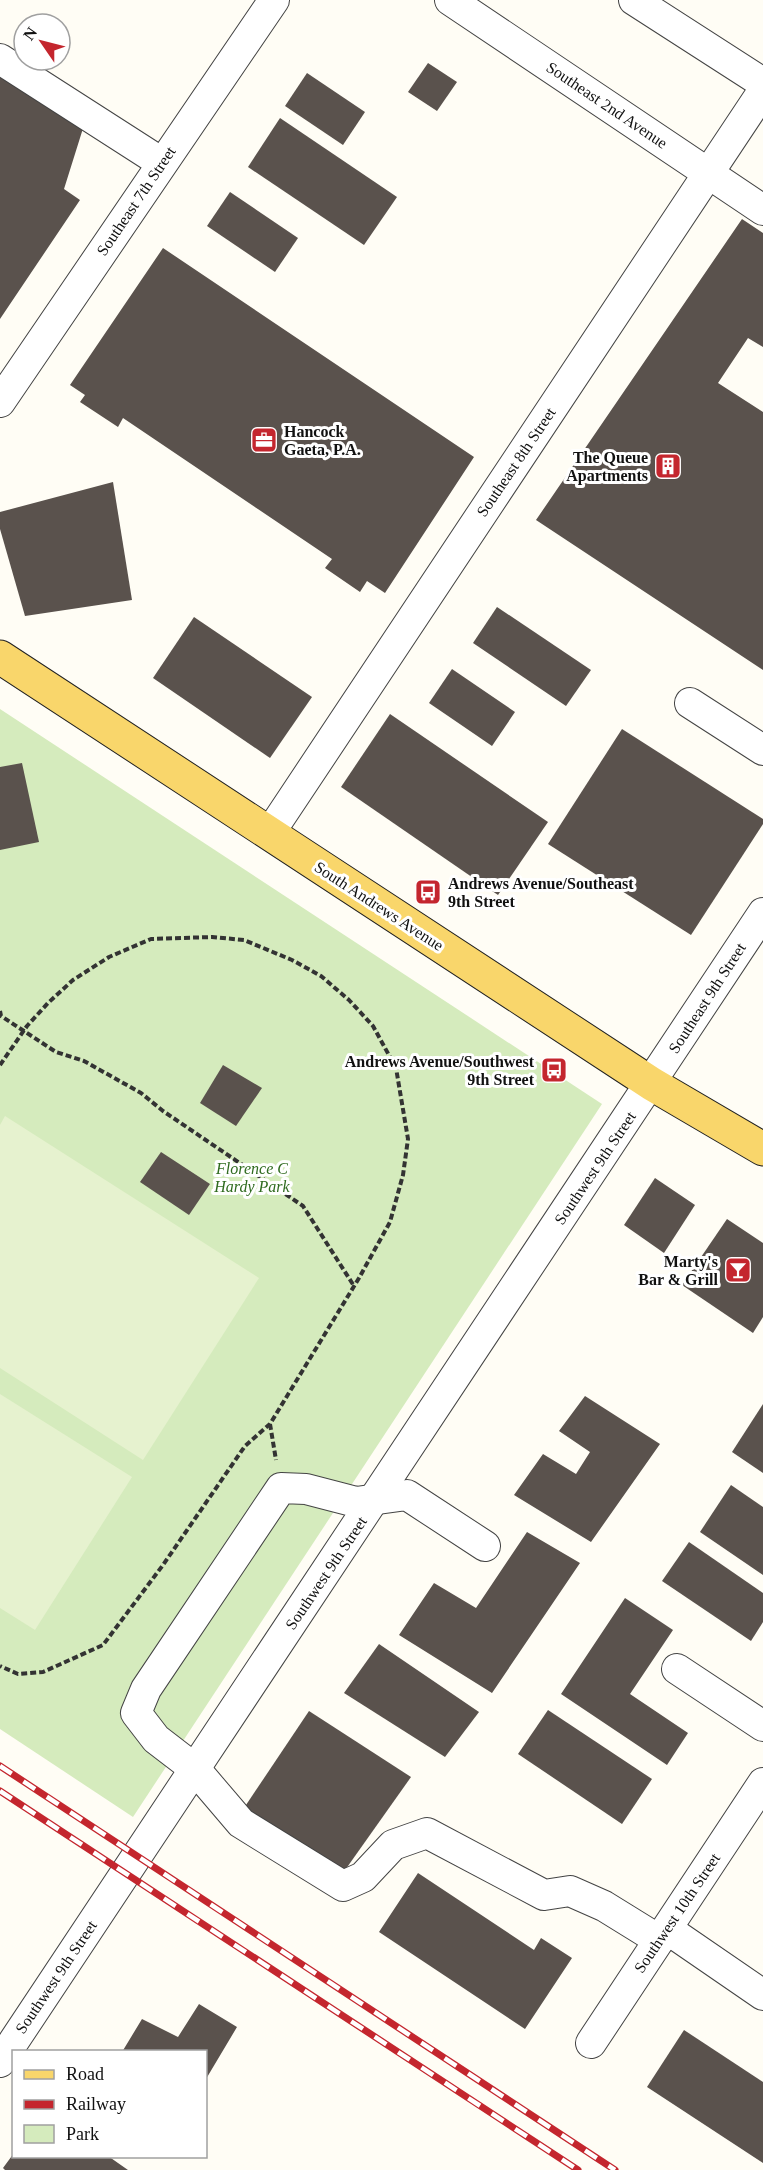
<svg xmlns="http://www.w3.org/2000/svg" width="763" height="2170" font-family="'Times New Roman',serif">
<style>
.green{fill:#d5ebbd}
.pitch{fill:#e6f2cf}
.building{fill:#5a524d}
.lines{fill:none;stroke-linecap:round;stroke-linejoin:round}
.minor-casing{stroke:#444;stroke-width:32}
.major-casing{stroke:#222;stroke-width:35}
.path{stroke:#333;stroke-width:4;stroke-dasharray:6 3;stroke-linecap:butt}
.minor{stroke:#fff;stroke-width:30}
.major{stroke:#f9d66b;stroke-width:33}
.rail-casing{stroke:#c4262e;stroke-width:7}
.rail{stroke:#fff;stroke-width:4.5;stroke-dasharray:14;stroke-linecap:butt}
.labels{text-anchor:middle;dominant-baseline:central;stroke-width:6;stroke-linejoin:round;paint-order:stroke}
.street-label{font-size:16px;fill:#111;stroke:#fff}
.poi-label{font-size:16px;font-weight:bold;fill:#111;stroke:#fff;text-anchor:end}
.park-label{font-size:16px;font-style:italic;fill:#2f6b1f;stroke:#fff}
</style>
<rect width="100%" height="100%" fill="#fffdf5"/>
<!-- green -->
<polygon class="green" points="0,709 602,1104 133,1817 0,1729"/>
<!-- pitch -->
<g class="pitch">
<polygon points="5,1116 259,1278 143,1460 0,1368 0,1125"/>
<polygon points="0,1394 132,1477 35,1630 0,1608"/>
</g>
<!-- building -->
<g class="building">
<polygon points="0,63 85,122 64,189 80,200 0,319"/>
<polygon points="428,63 457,82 437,111 408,92"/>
<polygon points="307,73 365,112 343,145 285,106"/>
<polygon points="280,118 397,197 364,245 248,167"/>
<polygon points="230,192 298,238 275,272 207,226"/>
<polygon points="742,219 763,233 763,347 748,338 718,383 763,412 763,670 536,520"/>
<polygon points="163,248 474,457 385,593 367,581 360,592 325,568 332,559 123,418 118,427 80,402 85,395 70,385"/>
<polygon points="113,482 132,600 25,616 0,529 0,512"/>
<polygon points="497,607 591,670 566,706 473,643"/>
<polygon points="194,617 312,697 270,758 153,678"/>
<polygon points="452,669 515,712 492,746 429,703"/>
<polygon points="390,714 548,822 498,895 341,787"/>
<polygon points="622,729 763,819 763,824 691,935 548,844"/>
<polygon points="22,763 39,842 0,850 0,767"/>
<polygon points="223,1065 262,1088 236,1126 200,1103"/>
<polygon points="161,1152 210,1184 189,1215 140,1182"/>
<polygon points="655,1178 695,1205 664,1253 624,1225"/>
<polygon points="727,1219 763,1243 763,1317 753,1333 682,1285"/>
<polygon points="585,1396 660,1444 591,1542 514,1495 543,1454 576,1474 590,1452 559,1431"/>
<polygon points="763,1404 763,1473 732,1452"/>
<polygon points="731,1485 763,1507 763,1575 700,1532"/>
<polygon points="527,1532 580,1563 492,1693 399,1635 434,1583 476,1608"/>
<polygon points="689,1542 763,1593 763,1622 751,1641 662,1581"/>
<polygon points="625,1598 673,1630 630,1694 688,1733 667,1765 561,1694"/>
<polygon points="379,1644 479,1712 445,1757 344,1693"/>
<polygon points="548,1710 652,1779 622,1824 518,1754"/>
<polygon points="309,1711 411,1777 343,1873 244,1808"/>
<polygon points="418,1873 534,1950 541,1938 572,1958 525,2029 379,1932"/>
<polygon points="199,2004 237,2027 206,2079 206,2052 122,2052 142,2019 178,2037"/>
<polygon points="684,2030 763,2082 763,2163 647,2087"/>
<polygon points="14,2153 14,2156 108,2156 128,2170 5,2170 3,2168"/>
</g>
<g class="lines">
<defs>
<g id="minor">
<polyline points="450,0 763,210"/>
<polyline points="634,0 763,83"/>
<polyline points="0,59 162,163"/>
<polyline points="0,402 274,0"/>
<polyline points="690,703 763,750"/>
<polyline points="269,834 763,91"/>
<polyline points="485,1546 407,1495 356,1502 306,1489 281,1488 146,1689 136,1713 156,1739 195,1769 241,1823 343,1886 363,1877 393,1845 427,1833 544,1895 570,1891 604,1906 659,1940"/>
<polyline points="677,1669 763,1726"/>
<polyline points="667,1929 763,1995"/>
<polyline points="591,2043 763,1783"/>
<polyline points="0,2062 763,913"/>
</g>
<polyline id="major" points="0,657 652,1084 763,1149"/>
</defs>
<!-- minor casing -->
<use href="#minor" class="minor-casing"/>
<!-- major casing -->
<use href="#major" class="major-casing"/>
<!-- path -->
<g class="path">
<polyline points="0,1011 1,1016 56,1052 84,1061 141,1093 163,1111 303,1206 354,1286"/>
<polyline points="0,1065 27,1026 48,1003 73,980 109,957 151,939 212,937 244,940 292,960 321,976 349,1000 373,1026 396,1068 408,1139 403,1175 390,1222 359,1278 270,1424 245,1446 163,1565 103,1645 43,1672 18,1674 0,1666"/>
<polyline points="270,1424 276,1460"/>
</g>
<!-- minor -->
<use href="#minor" class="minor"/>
<!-- major -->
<use href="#major" class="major"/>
<defs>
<g id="rail">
<polyline points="0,1766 615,2170"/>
<polyline points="0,1791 578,2170"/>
</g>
</defs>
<!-- rail casing -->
<use href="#rail" class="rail-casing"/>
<!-- rail -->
<use href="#rail" class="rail"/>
</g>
<!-- icons -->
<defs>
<symbol id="office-square" viewBox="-11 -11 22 22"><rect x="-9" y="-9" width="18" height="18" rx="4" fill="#c4262e" stroke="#fff"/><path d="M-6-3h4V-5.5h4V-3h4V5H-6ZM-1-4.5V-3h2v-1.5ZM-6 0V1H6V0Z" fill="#fff"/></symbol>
<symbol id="building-square" viewBox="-11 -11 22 22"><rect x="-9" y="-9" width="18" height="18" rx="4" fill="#c4262e" stroke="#fff"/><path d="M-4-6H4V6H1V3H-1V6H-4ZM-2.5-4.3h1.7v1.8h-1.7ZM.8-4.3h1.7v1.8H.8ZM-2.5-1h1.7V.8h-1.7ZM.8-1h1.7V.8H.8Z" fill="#fff"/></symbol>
<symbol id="bus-square" viewBox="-11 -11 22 22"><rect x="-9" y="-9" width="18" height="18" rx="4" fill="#c4262e" stroke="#fff"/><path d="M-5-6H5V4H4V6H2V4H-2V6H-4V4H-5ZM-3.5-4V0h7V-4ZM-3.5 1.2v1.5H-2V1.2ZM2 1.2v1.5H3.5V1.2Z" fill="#fff"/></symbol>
<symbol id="bar-square" viewBox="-11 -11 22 22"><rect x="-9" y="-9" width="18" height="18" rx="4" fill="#c4262e" stroke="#fff"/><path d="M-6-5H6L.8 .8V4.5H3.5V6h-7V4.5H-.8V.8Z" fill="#fff"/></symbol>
</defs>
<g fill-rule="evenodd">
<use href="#office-square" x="249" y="425" width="30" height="30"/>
<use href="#building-square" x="653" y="451" width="30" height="30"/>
<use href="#bus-square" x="413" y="877" width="30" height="30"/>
<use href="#bus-square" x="539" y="1055" width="30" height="30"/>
<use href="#bar-square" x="723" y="1255" width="30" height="30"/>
</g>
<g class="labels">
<!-- street labels -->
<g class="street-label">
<text transform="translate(607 105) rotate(34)">Southeast 2nd Avenue</text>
<text transform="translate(136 201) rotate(-56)">Southeast 7th Street</text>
<text transform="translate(516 462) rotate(-56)">Southeast 8th Street</text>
<text transform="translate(379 906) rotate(33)">South Andrews Avenue</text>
<text transform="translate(707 998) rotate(-57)">Southeast 9th Street</text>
<text transform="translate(595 1168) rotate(-56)">Southwest 9th Street</text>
<text transform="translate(326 1573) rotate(-56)">Southwest 9th Street</text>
<text transform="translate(677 1913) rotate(-56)">Southwest 10th Street</text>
<text transform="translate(56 1977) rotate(-56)">Southwest 9th Street</text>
</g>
<!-- poi labels -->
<g class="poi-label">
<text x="284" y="431" text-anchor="start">Hancock<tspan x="284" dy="18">Gaeta, P.A.</tspan></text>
<text x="648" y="457">The Queue<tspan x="648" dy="18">Apartments</tspan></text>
<text x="448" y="883" text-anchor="start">Andrews Avenue/Southeast<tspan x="448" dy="18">9th Street</tspan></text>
<text x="534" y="1061">Andrews Avenue/Southwest<tspan x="534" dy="18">9th Street</tspan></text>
<text x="718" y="1261">Marty's<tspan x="718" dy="18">Bar &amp; Grill</tspan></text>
</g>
<!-- park labels -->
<g class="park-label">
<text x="252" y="1168">Florence C<tspan x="252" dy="18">Hardy Park</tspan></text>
</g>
</g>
<!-- legend -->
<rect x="12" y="2050" width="195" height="108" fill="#ffffff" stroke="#a0a0a0" stroke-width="1.5"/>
<rect x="24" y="2070" width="30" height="9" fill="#f9d66b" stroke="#a0a0a0" stroke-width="1.5"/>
<text x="66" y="2080" font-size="18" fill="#111111">Road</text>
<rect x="24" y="2100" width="30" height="9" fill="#c4262e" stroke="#a0a0a0" stroke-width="1.5"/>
<text x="66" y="2110" font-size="18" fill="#111111">Railway</text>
<rect x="24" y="2125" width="30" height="18" fill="#d5ebbd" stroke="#a0a0a0" stroke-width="1.5"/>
<text x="66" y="2140" font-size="18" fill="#111111">Park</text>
<!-- north arrow -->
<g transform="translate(42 42) rotate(305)"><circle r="28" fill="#ffffff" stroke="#a0a0a0" stroke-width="1.5"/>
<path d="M0-4.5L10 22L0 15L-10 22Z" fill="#c4262e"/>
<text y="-9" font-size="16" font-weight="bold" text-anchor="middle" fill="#111111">N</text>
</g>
</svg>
